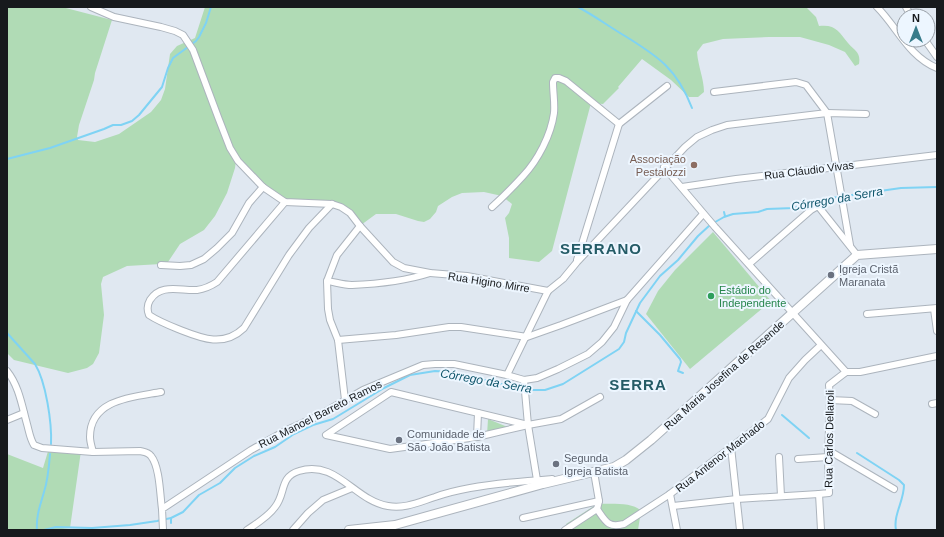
<svg xmlns="http://www.w3.org/2000/svg" width="944" height="537" font-family="Helvetica,sans-serif">
<style>
.green{fill:#b0dbb5}
.lines{fill:none;stroke-linecap:round;stroke-linejoin:round}
.stream{stroke:#7fd3f4;stroke-width:2}
.minor-casing{stroke:#acb4bd;stroke-width:8}
.major-casing{stroke:#acb4bd;stroke-width:10}
.minor{stroke:#fff;stroke-width:6}
.major{stroke:#fff;stroke-width:8}
.education-dot{fill:#8d6e63;stroke:#edf6ff;stroke-width:1.5}
.worship-dot{fill:#6b7280;stroke:#edf6ff;stroke-width:1.5}
.leisure-dot{fill:#2e9e5b;stroke:#edf6ff;stroke-width:1.5}
.labels{text-anchor:middle;dominant-baseline:central;stroke-width:4;stroke-linejoin:round;paint-order:stroke}
.education-label{font-size:11px;fill:#785e54;stroke:#edf6ff;text-anchor:end}
.street-label{font-size:11px;fill:#171a1d;stroke:#edf6ff}
.worship-label{font-size:11px;fill:#5b616d;stroke:#edf6ff;text-anchor:start}
.leisure-label{font-size:11px;fill:#27864d;stroke:#edf6ff;text-anchor:start}
.water-label{font-size:12px;font-style:italic;fill:#0e556b;stroke:#edf6ff}
.district-label{font-size:15px;font-weight:bold;letter-spacing:1px;fill:#245b66;stroke:#edf6ff}
</style>
<rect width="100%" height="100%" fill="#e0e8f1"/>
<!-- green -->
<g class="green">
<path d="M7 7H62L112 20 95 73 94 80 79 125 77 137 78 140 95 142 119 134 151 112 161 100 165 89 170 54 177 46 195 38 205 7H806L816 17 819 26C836 24 839 32 848 43 855 51 861 52 859 64L855 66 845 52 829 45 800 37H769L723 39 703 44 697 52C698 66 704 79 704 92L698 97H689L671 80 642 59 618 87 619 88 603 104 591 103 552 251 539 262 509 258V238L505 218 509 213 512 204 502 196 484 192 462 193 452 197 438 206 436 212 430 219 424 222 418 221 396 214H376L361 225 343 204 286 200 262 183 236 160 235 168 227 193 215 216 204 230 180 244 168 262 161 264 127 266 103 277 101 284 104 315 99 353 93 364 87 368 68 373 14 360 7 353Z"/>
<polygon points="713,232 771,301 690,369 646,314 658,291 675,270"/>
<polygon points="488,419 515,430 487,435"/>
<polygon points="49,448 81,451 70,528 54,530 7,530 7,454 43,468"/>
<path d="M597 504C609 504 634 502 641 511L638 530H568L566 524Z"/>
</g>
<g class="lines">
<!-- stream -->
<g class="stream">
<path d="M578 7C595 16 608 26 625 36 659 57 677 69 692 108"/>
<polyline points="7,159 50,148 104,129 113,125 121,125 132,121 139,115 162,87 168,68 173,58 196,41 199,37 206,23 211,7"/>
<polyline points="724,212 725,216"/>
<polyline points="636,311 660,335 680,359 681,362 678,371 683,373"/>
<path d="M7 333 35 364C46 382 52 423 51 444"/>
<polyline points="782,415 809,438"/>
<path d="M857 453 899 480 904 485C904 501 893 515 896 530"/>
<polyline points="171,523 171,518"/>
<path d="M37 530C36 516 40 506 44 492 48 480 49 467 50 454"/>
<polyline points="44,530 56,527 92,528 130,525 157,521 171,518 183,512 199,495 220,483 235,468 254,456 275,447 294,434 313,425 333,419 384,388 410,375 435,371 452,372 513,387 532,390 545,390 563,384 619,349 624,342 626,333 640,303 660,276 678,260 698,236 710,225 724,217 733,214 758,212 767,209 794,208 824,199 901,188 937,187"/>
</g>
<defs>
<g id="minor">
<polyline points="91,7 114,17 161,27 175,31 183,35 193,50 218,117 230,148 238,161 263,187 285,202 332,204 341,207 350,213 360,226 393,262 404,268 430,273 467,276 548,291"/>
<path d="M877 7C897 27 909 57 937 68"/>
<polyline points="906,7 911,16"/>
<polyline points="925,40 937,57"/>
<polyline points="714,92 796,82 806,85 827,113 850,245"/>
<polyline points="664,167 715,227 846,372"/>
<polyline points="682,187 736,179 937,155"/>
<path d="M285 202 217 282C211 286 204 289 197 290 180 291 161 283 150 300 147 305 147 310 149 315 158 321 168 325 178 329 201 338 223 348 244 328L289 255 309 228 332 204"/>
<path d="M492 207C503 197 513 187 523 176 538 160 551 135 554 113 555 103 553 93 553 82L555 78H559L566 81 619 124"/>
<polyline points="577,260 619,124 667,86"/>
<polyline points="749,264 811,210 818,206 857,255"/>
<polyline points="161,265 180,266 191,265 204,259 217,248 232,233 249,203 263,187"/>
<path d="M327 281C335 282 343 285 352 285 378 284 405 281 430 273"/>
<polyline points="934,309 937,331"/>
<polyline points="867,314 937,308"/>
<polyline points="338,340 396,335 449,327 461,327 527,337 561,325 627,300"/>
<path d="M7 371C19 386 22 406 27 424 29 431 30 439 34 445L42 448 93 452"/>
<polyline points="846,372 860,372 937,356"/>
<polyline points="507,375 548,291 563,279 577,262 685,147 697,137 712,130 727,125 827,113 866,114"/>
<polyline points="524,380 528,425 537,480"/>
<path d="M161 392C133 397 90 399 90 437 90 442 92 448 93 452L140 451C144 452 148 452 151 456 160 467 160 496 162 509"/>
<polyline points="345,400 338,340 330,320 328,309 327,281 337,255 360,226"/>
<polyline points="830,400 852,401 875,414"/>
<polyline points="932,404 937,403"/>
<polyline points="7,420 24,413"/>
<polyline points="528,425 391,392 326,435 390,449 477,437 528,425 561,419 600,397"/>
<polyline points="477,437 478,413"/>
<polyline points="731,447 740,530"/>
<polyline points="828,450 894,489"/>
<polyline points="779,457 781,496"/>
<polyline points="798,459 828,457"/>
<polyline points="670,494 677,530"/>
<polyline points="673,506 737,499 819,494"/>
<path d="M597 509C606 522 608 528 624 524L670 494 768 419 789 378 805 360 821 345"/>
<polyline points="523,518 599,501"/>
<polyline points="163,530 162,509 251,450 285,431 316,417 363,390 423,365 435,364 454,364 507,375 524,380 537,378 558,369 588,354 602,342 614,327 627,300 703,214"/>
<path d="M247 530C257 523 268 517 275 507 286 494 279 477 299 471 336 459 355 501 388 506 405 509 419 502 435 497 446 493 459 490 470 488 497 483 525 481 552 479"/>
<polyline points="293,530 308,513 323,500 352,488"/>
<polyline points="565,530 597,509 599,501 594,472"/>
<polyline points="821,530 819,494 829,493 828,459 830,400 829,385 846,372"/>
</g>
<polyline id="major" points="349,530 395,525 543,484 614,467 626,460 651,440 857,255 937,249"/>
</defs>
<!-- minor casing -->
<use href="#minor" class="minor-casing"/>
<!-- major casing -->
<use href="#major" class="major-casing"/>
<!-- minor -->
<use href="#minor" class="minor"/>
<!-- major -->
<use href="#major" class="major"/>
</g>
<!-- markers -->
<circle class="education-dot" cx="694" cy="165" r="4"/>
<g class="worship-dot">
<circle cx="831" cy="275" r="4"/>
<circle cx="399" cy="440" r="4"/>
<circle cx="556" cy="464" r="4"/>
</g>
<circle class="leisure-dot" cx="711" cy="296" r="4"/>
<g class="labels">
<!-- education labels -->
<g class="education-label">
<text x="686" y="159">Associação<tspan x="686" dy="13">Pestalozzi</tspan></text>
</g>
<!-- street labels -->
<g class="street-label">
<text transform="translate(809 170) rotate(-7)">Rua Cláudio Vivas</text>
<text transform="translate(489 282) rotate(9)">Rua Higino Mirre</text>
<text transform="translate(724 375) rotate(-42)">Rua Maria Josefina de Resende</text>
<text transform="translate(320 414) rotate(-27)">Rua Manoel Barreto Ramos</text>
<text transform="translate(829 439) rotate(-89)">Rua Carlos Dellaroli</text>
<text transform="translate(720 456) rotate(-38)">Rua Antenor Machado</text>
</g>
<!-- worship labels -->
<g class="worship-label">
<text x="839" y="269">Igreja Cristã<tspan x="839" dy="13">Maranata</tspan></text>
<text x="407" y="434">Comunidade de<tspan x="407" dy="13">São João Batista</tspan></text>
<text x="564" y="458">Segunda<tspan x="564" dy="13">Igreja Batista</tspan></text>
</g>
<!-- leisure labels -->
<g class="leisure-label">
<text x="719" y="290">Estádio do<tspan x="719" dy="13">Independente</tspan></text>
</g>
<!-- water labels -->
<g class="water-label">
<text transform="translate(837 199) rotate(-10)">Córrego da Serra</text>
<text transform="translate(486 381) rotate(10)">Córrego da Serra</text>
</g>
<!-- district labels -->
<g class="district-label">
<text x="601" y="248">SERRANO</text>
<text x="638" y="384">SERRA</text>
</g>
</g>
<!-- border -->
<rect width="944" height="537" fill="none" stroke="#171a1d" stroke-width="16"/>
<!-- north arrow -->
<g transform="translate(916 28)"><circle r="19" fill="#edf6ff" stroke="#979ea5"/>
<path d="M0-3L7 15L0 10L-7 15Z" fill="#377b8a"/>
<text y="-6" font-size="11" font-weight="bold" text-anchor="middle" fill="#171a1d">N</text>
</g>
</svg>
